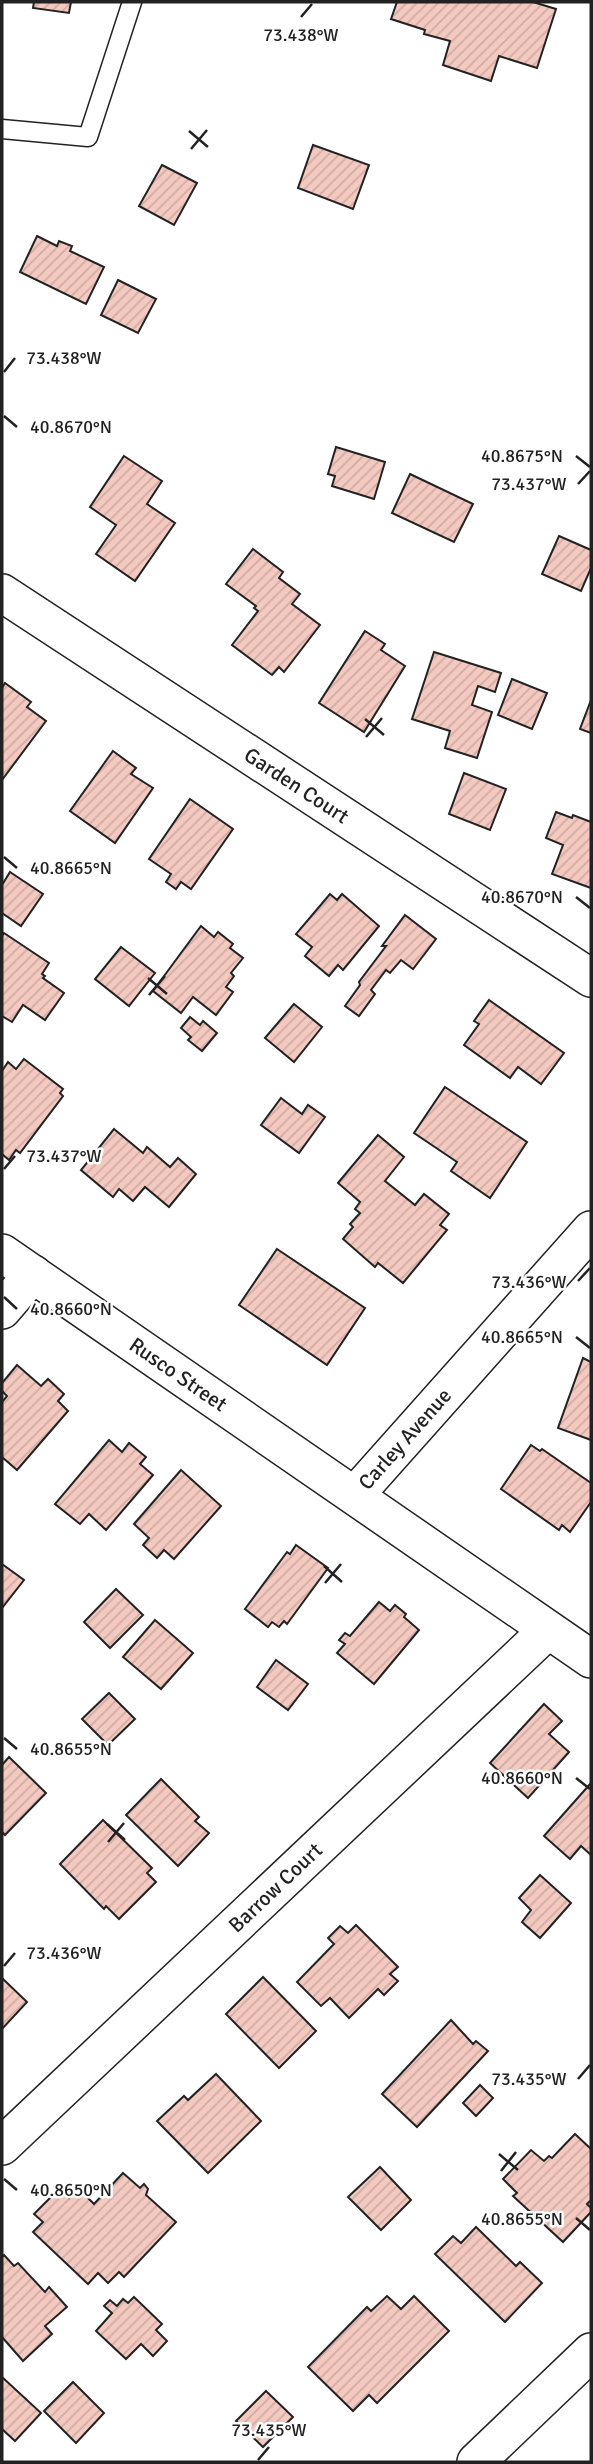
<svg xmlns="http://www.w3.org/2000/svg" width="593" height="2464" font-family="Signika,sans-serif">
<style>
.building{fill:url(#building-hatch);stroke:#222;stroke-width:2}
.lines{fill:none;stroke-linecap:round;stroke-linejoin:round}
.service-casing{stroke:#222;stroke-width:21}
.minor-casing{stroke:#222;stroke-width:40}
.service{stroke:#fff;stroke-width:18}
.minor{stroke:#fff;stroke-width:37}
.ticks{fill:none;stroke:#222;stroke-width:2.5}
.labels{text-anchor:middle;dominant-baseline:central;stroke-width:5;stroke-linejoin:round;paint-order:stroke}
.street-label{font-size:21px;fill:#222;stroke:#fff}
.ticks-label{font-size:18px;text-anchor:middle;fill:#222;stroke:#fff;stroke-width:5;stroke-linejoin:round;paint-order:stroke}
</style>
<defs>
<pattern id="building-hatch" width="6" height="6" patternUnits="userSpaceOnUse" patternTransform="scale(1.75)"><rect width="6" height="6" fill="#f3c9c0"/><path d="M-1 1l2-2M0 6l6-6M5 7l2-2" fill="none" stroke="#d0aca5"/></pattern>
</defs>
<rect width="100%" height="100%" fill="#fff"/>
<!-- building -->
<g class="building">
<polygon points="34,2 71,2 69,13 33,8"/>
<polygon points="397,2 533,2 556,9 537,68 499,56 491,81 443,65 450,41 424,34 425,30 391,19"/>
<polygon points="313,145 369,165 353,209 298,188"/>
<polygon points="162,165 197,183 174,225 139,206"/>
<polygon points="37,236 57,246 59,241 72,246 70,251 104,267 86,304 20,272"/>
<polygon points="118,280 156,299 138,333 101,315"/>
<polygon points="336,447 385,462 374,499 332,486 335,476 328,474"/>
<polygon points="124,456 162,481 147,504 175,523 135,581 96,554 116,525 90,507"/>
<polygon points="410,474 473,504 454,542 392,513"/>
<polygon points="559,536 591,550 591,568 581,591 542,574"/>
<polygon points="253,549 283,572 279,578 300,594 292,604 320,625 284,672 279,667 272,675 232,645 258,611 254,608 256,606 226,584"/>
<polygon points="365,631 385,644 381,650 405,666 364,732 319,703"/>
<polygon points="434,652 501,673 495,692 478,686 472,705 492,712 477,758 445,748 450,731 412,719"/>
<polygon points="512,679 547,693 532,729 498,715"/>
<polygon points="5,683 31,702 27,707 46,721 2,780 2,688"/>
<polygon points="591,700 591,733 580,729"/>
<polygon points="113,751 136,768 131,774 153,788 115,843 70,811"/>
<polygon points="464,773 506,789 490,830 449,814"/>
<polygon points="190,799 233,829 191,889 181,882 176,889 166,882 171,874 149,859"/>
<polygon points="556,812 572,818 573,815 591,822 591,888 552,874 563,845 546,838"/>
<polygon points="10,872 43,894 21,926 2,913 2,885"/>
<polygon points="330,894 337,900 342,894 379,926 343,970 338,965 329,976 305,956 312,947 296,934"/>
<polygon points="405,915 436,939 413,969 401,960 390,973 386,970 371,990 375,994 359,1016 345,1006 360,985 359,982 386,946 382,946"/>
<polygon points="201,926 214,937 218,932 233,944 230,948 243,958 231,973 234,976 226,987 233,992 216,1015 193,997 181,1013 153,991"/>
<polygon points="4,933 49,963 42,974 45,976 43,978 64,993 45,1020 23,1005 12,1022 2,1016 2,936"/>
<polygon points="121,947 155,973 129,1006 95,979"/>
<polygon points="489,1000 564,1053 541,1084 518,1067 510,1078 464,1045 479,1024 474,1021"/>
<polygon points="294,1004 322,1027 294,1062 265,1038"/>
<polygon points="190,1017 200,1025 203,1021 217,1033 202,1051 188,1040 191,1037 181,1028"/>
<polygon points="24,1059 63,1089 60,1093 63,1096 20,1153 16,1150 9,1160 2,1154 2,1071 8,1062 16,1069"/>
<polygon points="445,1087 527,1142 490,1198 451,1171 457,1162 414,1133"/>
<polygon points="281,1098 302,1114 308,1105 325,1117 299,1153 261,1125"/>
<polygon points="114,1129 143,1153 147,1147 170,1167 178,1158 196,1174 169,1207 145,1187 133,1201 119,1189 113,1197 81,1170"/>
<polygon points="378,1135 404,1157 385,1181 415,1205 424,1194 449,1214 440,1225 447,1230 403,1283 378,1263 375,1267 343,1239 353,1227 350,1224 360,1213 355,1209 360,1202 338,1183"/>
<polygon points="277,1249 365,1308 327,1365 239,1305"/>
<polygon points="583,1358 591,1362 591,1440 558,1428"/>
<polygon points="17,1365 41,1386 48,1379 64,1394 58,1401 68,1411 17,1470 2,1457 2,1402 7,1396 2,1391 2,1383"/>
<polygon points="109,1440 122,1452 129,1443 146,1457 140,1464 153,1475 106,1530 89,1514 80,1524 55,1504"/>
<polygon points="531,1445 540,1451 542,1449 591,1483 591,1502 570,1532 562,1525 559,1530 501,1489"/>
<polygon points="181,1470 221,1506 174,1559 164,1550 157,1558 143,1545 149,1538 134,1524"/>
<polygon points="296,1545 328,1568 287,1624 284,1621 279,1627 272,1622 268,1627 245,1609 287,1552 290,1554"/>
<polygon points="2,1564 24,1580 2,1608"/>
<polygon points="116,1589 143,1615 110,1648 84,1622"/>
<polygon points="379,1602 390,1611 395,1605 406,1614 404,1617 419,1630 374,1684 337,1653 345,1644 339,1640 345,1633 350,1636"/>
<polygon points="155,1620 193,1653 161,1689 123,1657"/>
<polygon points="276,1660 308,1684 288,1710 257,1687"/>
<polygon points="109,1693 135,1719 108,1745 82,1719"/>
<polygon points="544,1704 562,1721 549,1734 569,1752 528,1798 490,1763"/>
<polygon points="9,1757 46,1793 5,1835 2,1832 2,1765"/>
<polygon points="161,1779 199,1817 195,1821 209,1833 178,1866 126,1815"/>
<polygon points="591,1783 591,1855 581,1846 570,1859 544,1836"/>
<polygon points="103,1820 152,1868 147,1873 156,1882 119,1919 106,1906 104,1909 60,1864"/>
<polygon points="540,1875 571,1903 540,1938 522,1922 531,1910 519,1898"/>
<polygon points="356,1925 398,1967 390,1974 398,1981 384,1995 378,1989 349,2018 330,1998 321,2006 297,1982 334,1944 328,1938 340,1926 348,1933"/>
<polygon points="263,1977 316,2031 279,2068 226,2014"/>
<polygon points="2,1978 27,2002 2,2029"/>
<polygon points="451,2020 473,2044 476,2041 488,2051 417,2127 382,2094"/>
<polygon points="216,2074 261,2121 208,2173 157,2121 184,2096 188,2100"/>
<polygon points="480,2085 493,2098 476,2116 463,2103"/>
<polygon points="575,2134 591,2149 591,2200 587,2204 591,2208 591,2212 563,2242 513,2196 517,2193 503,2179 531,2150 544,2161 549,2156 552,2158"/>
<polygon points="380,2167 411,2200 381,2230 348,2197"/>
<polygon points="123,2173 140,2188 144,2184 148,2189 146,2195 176,2222 124,2277 119,2272 108,2283 98,2273 88,2284 33,2232 43,2222 34,2214 59,2189 69,2198 78,2188 94,2204"/>
<polygon points="476,2227 516,2266 520,2262 542,2283 505,2322 435,2254 453,2236 461,2243"/>
<polygon points="4,2255 14,2266 18,2263 45,2292 49,2287 67,2307 45,2326 52,2334 23,2361 2,2337 2,2257"/>
<polygon points="387,2296 401,2309 414,2296 449,2331 377,2403 369,2395 353,2411 308,2367 367,2307 371,2311"/>
<polygon points="134,2297 162,2324 156,2330 167,2341 153,2356 141,2344 126,2359 96,2331 112,2313 104,2306 110,2300 117,2306 123,2299 128,2303"/>
<polygon points="2,2377 41,2413 15,2441 2,2429"/>
<polygon points="73,2382 104,2413 76,2443 44,2411"/>
<polygon points="266,2391 293,2417 263,2447 236,2421"/>
</g>
<g class="lines">
<defs>
<polyline id="service" points="2,129 88,137 132,2"/>
<g id="minor">
<path id="s1" d="M2 593 591 978"/>
<path id="s2" d="M2 1253 591 1659"/>
<polyline points="2,1310 33,1274"/>
<path id="s3" d="M355 1495 591 1230"/>
<path id="s4" d="M2 2146 548 1630"/>
<polyline points="476,2462 591,2352"/>
</g>
</defs>
<!-- service casing -->
<use href="#service" class="service-casing"/>
<!-- minor casing -->
<use href="#minor" class="minor-casing"/>
<!-- service -->
<use href="#service" class="service"/>
<!-- minor -->
<use href="#minor" class="minor"/>
</g>
<!-- ticks -->
<path class="ticks" d="M301 17 312 4M189 131 208 147M191 149 207 130M4 372 15 358M4 416 17 427M576 456 590 467M578 484 590 471M365 719 384 735M366 737 382 718M4 857 17 868M576 897 590 908M148 978 167 994M149 995 165 976M4 1169 15 1156M578 1281 590 1268M4 1297 17 1309M576 1337 590 1348M324 1566 342 1582M325 1583 341 1564M4 1738 17 1749M576 1778 590 1789M107 1824 125 1840M108 1842 124 1823M4 1966 15 1953M578 2079 590 2065M499 2154 518 2170M501 2171 516 2152M4 2179 17 2190M576 2218 590 2230M258 2460 269 2447"/>
<g class="labels">
<!-- street labels -->
<g class="street-label">
<text stroke="none"><textPath href="#s1" startOffset="352">Garden Court</textPath></text>
<text stroke="none"><textPath href="#s2" startOffset="214">Rusco Street</textPath></text>
<text stroke="none"><textPath href="#s3" startOffset="75">Carley Avenue</textPath></text>
<text stroke="none"><textPath href="#s4" startOffset="376">Barrow Court</textPath></text>
</g>
</g>
<g class="ticks-label">
<text x="301" y="41">73.438°W</text>
<text x="64" y="364">73.438°W</text>
<text x="71" y="433">40.8670°N</text>
<text x="522" y="462">40.8675°N</text>
<text x="529" y="490">73.437°W</text>
<text x="71" y="874">40.8665°N</text>
<text x="522" y="903">40.8670°N</text>
<text x="64" y="1162">73.437°W</text>
<text x="529" y="1288">73.436°W</text>
<text x="71" y="1315">40.8660°N</text>
<text x="522" y="1343">40.8665°N</text>
<text x="71" y="1755">40.8655°N</text>
<text x="522" y="1784">40.8660°N</text>
<text x="64" y="1959">73.436°W</text>
<text x="529" y="2085">73.435°W</text>
<text x="71" y="2196">40.8650°N</text>
<text x="522" y="2225">40.8655°N</text>
<text x="269" y="2436">73.435°W</text>
</g>
<!-- border -->
<rect width="593" height="2464" fill="none" stroke="#222222" stroke-width="7"/>
</svg>
